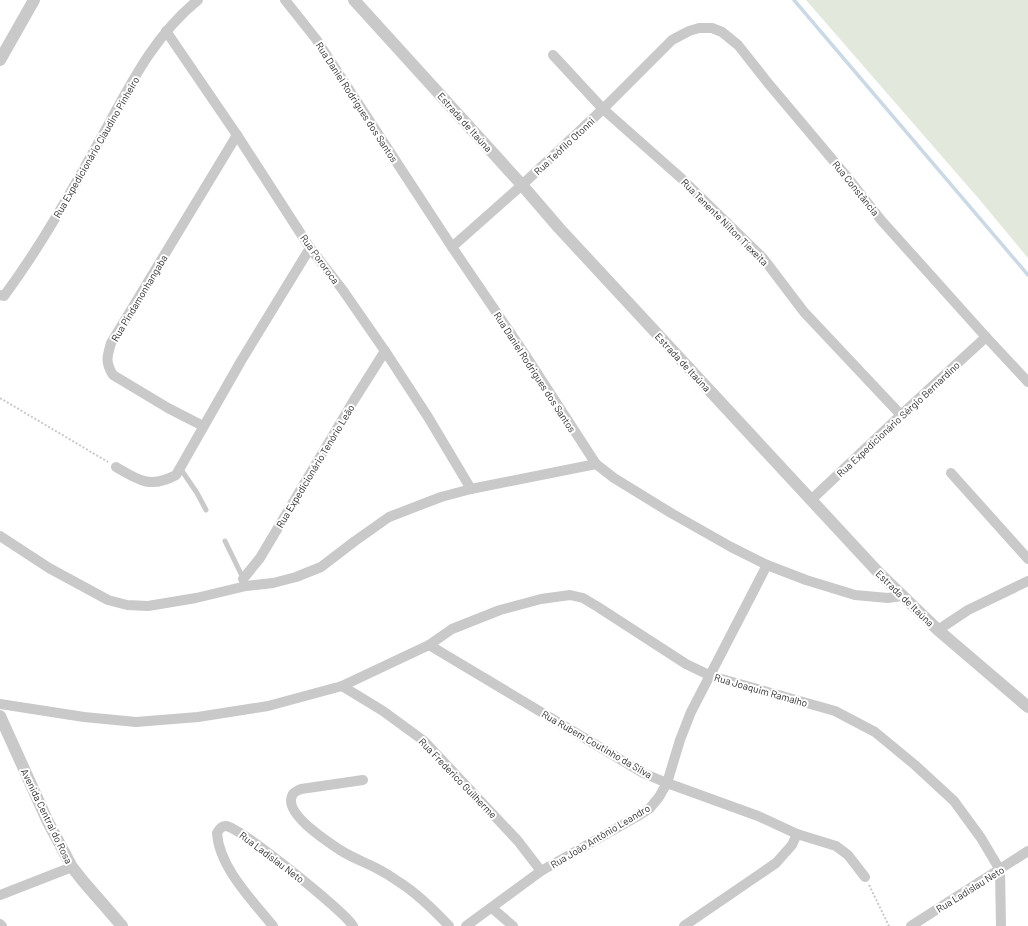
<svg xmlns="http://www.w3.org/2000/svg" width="1028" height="926" font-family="Barlow,sans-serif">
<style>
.green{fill:#e2e8db}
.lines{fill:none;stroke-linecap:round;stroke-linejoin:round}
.stream{stroke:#cad9e6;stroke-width:3.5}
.path{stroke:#c9c9c9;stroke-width:2;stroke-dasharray:2 2;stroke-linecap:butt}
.service{stroke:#c9c9c9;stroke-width:5}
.minor{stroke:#c9c9c9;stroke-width:10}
.tertiary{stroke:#c9c9c9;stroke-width:12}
.labels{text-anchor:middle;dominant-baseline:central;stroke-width:4;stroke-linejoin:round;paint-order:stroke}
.street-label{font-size:10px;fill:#2c2c2c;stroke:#fff}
</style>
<rect width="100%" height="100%" fill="#fff"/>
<!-- green -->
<polygon class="green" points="806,0 1028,0 1028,258 979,199"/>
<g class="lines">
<!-- stream -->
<polyline class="stream" points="794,0 1028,275"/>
<!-- path -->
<g class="path">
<polyline points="0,398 108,462"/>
<polyline points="869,885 889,926"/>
</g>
<!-- service -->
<g class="service">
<polyline points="180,468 197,493 206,510"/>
<polyline points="225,541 244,580"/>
</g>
<!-- minor -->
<g class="minor">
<polyline points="285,0 316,39 452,247 526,356 596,464 614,478 671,513 731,547 767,565 806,580 855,595 888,598 901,596"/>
<polyline points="166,31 237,135 310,248 342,289 385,351 428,417 471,489"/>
<polyline points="553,55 603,109 681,178 763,258 804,312 901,415"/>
<polyline points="452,247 522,185 603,109 672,40 689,31 699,28 712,28 722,32 738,45 768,83 848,178 881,220 986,337 1028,382"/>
<path d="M0 295 4 296C41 246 71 192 101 138 128 89 153 36 198 0"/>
<path d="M203 426 168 408 113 375C105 362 107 357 111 343L237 135"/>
<path d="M116 467C138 480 150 489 176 475L241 361 310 248"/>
<polyline points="951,473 1028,559"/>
<polyline points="811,500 901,415 986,337"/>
<polyline points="0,536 49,568 108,600 127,605 148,606 196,598 246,586 273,583 296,577 321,567 355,541 389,517 441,497 471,489 596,464"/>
<polyline points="243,579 260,558 354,400 385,351"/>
<polyline points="938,630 968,610 1028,581"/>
<polyline points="429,645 643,773 667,783 758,816 797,834 836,846 848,855 865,877"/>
<polyline points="342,686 383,711 424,741 518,841 541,871"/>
<polyline points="0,704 84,717 136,722 198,717 268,706 342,686 429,645 452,629 500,610 541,599 570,595 583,598 598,607 686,664 711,676 835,711 875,732 915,765 954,801 981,838 1000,870 1001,926"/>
<path d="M363 780 301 789C297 791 293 792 292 796 284 814 328 842 340 850 351 857 364 862 376 868 384 872 392 877 399 882 418 894 434 910 449 926"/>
<polyline points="0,895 72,867"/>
<polyline points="492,908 513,926"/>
<polyline points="0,924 2,926"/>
<path d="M273 926C252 900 219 867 217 833 219 829 222 826 226 826 240 827 345 912 353 926"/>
<polyline points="466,926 541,871 638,816 650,808 659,797 667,783 680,740 691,712 767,565"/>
<polyline points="684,926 776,863 792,845 797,834"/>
<polyline points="911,926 1028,851"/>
</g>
<!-- tertiary -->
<g class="tertiary">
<polyline points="354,0 522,185 559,228 877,571 938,630 1028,707"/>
<polyline points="0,60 34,0"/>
<polyline points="0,716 48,822 72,867 83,881 122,926"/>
</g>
</g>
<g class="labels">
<!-- street labels -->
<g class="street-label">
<text transform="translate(357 102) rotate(57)">Rua Daniel Rodrigues dos Santos</text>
<text transform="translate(465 122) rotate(48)">Estrada de Itaúna</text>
<text transform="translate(564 146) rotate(-43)">Rua Teófilo Otonni</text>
<text transform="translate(96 147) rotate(-60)">Rua Expedicionário Claudino Pinheiro</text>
<text transform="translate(856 188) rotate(51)">Rua Constância</text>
<text transform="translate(725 222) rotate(45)">Rua Tenente Nilton Tiexeita</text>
<text transform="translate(320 259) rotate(54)">Rua Pororoca</text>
<text transform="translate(139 298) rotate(-59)">Rua Pindamonhangaba</text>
<text transform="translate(683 362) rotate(47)">Estrada de Itaúna</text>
<text transform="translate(535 372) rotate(57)">Rua Daniel Rodrigues dos Santos</text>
<text transform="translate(898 419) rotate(-43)">Rua Expedicionário Sérgio Bernardino</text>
<text transform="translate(315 466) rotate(-59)">Rua Expedicionário Tenório Leão</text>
<text transform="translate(905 598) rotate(44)">Estrada de Itaúna</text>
<text transform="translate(761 690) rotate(16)">Rua Joaquim Ramalho</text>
<text transform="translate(597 744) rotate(30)">Rua Rubem Coutinho da Silva</text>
<text transform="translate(458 778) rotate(46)">Rua Frederico Guilherme</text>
<text transform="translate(47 816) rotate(64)">Avenida Central do Rosa</text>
<text transform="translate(600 836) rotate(-31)">Rua João Antônio Leandro</text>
<text transform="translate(272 857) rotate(37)">Rua Ladislau Neto</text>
<text transform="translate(970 889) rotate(-32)">Rua Ladislau Neto</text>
</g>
</g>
</svg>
